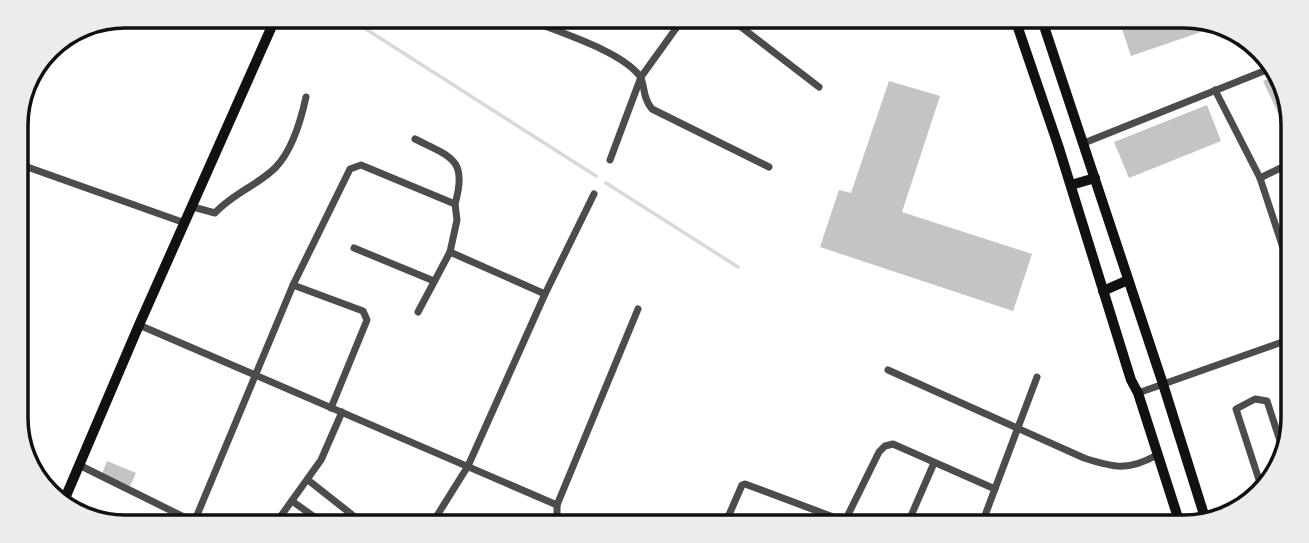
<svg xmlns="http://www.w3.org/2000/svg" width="1309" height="543" font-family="Raleway,sans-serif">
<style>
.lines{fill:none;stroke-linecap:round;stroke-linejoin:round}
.stream{stroke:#d9d9d9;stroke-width:3.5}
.building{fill:#c4c4c4}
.minor{stroke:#4c4c4c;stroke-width:7}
.secondary{stroke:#111;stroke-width:10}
.primary{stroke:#111;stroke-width:10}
.rim{fill:none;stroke:#111;stroke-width:3.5}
</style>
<rect width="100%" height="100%" fill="#fff"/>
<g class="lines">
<!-- stream -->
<g class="stream">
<polyline points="347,17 596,176"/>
<polyline points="606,183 738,267"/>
</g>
</g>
<!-- building -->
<g class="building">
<polygon points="1120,23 1224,24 1131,56"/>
<polygon points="1277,75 1292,111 1280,117 1263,81"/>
<polygon points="889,81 940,96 902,212 1032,254 1013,311 820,247 839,190 851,193"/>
<polygon points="1207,105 1221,141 1129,178 1114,142"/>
<polygon points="107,461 136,473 130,486 102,474"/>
</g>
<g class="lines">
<!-- minor -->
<g class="minor">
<path d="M527 19C558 32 619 50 639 75 646 84 641 96 652 109L769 167"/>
<polyline points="732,20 819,87"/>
<polyline points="1215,90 1260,178 1289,266"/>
<path d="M415 139C451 157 468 159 455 204"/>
<polyline points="1084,143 1274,67"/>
<polyline points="610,160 641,77 682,20"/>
<polyline points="16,163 185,223"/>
<polyline points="1260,178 1291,163"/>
<path d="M193 207 215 213C233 193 260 184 276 167 293 149 301 120 306 97"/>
<polyline points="354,248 434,281"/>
<polyline points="293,285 363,311 367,320 331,408"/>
<polyline points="418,312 450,252"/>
<polyline points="139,325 557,505"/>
<path d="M888 370 1084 458C1115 468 1128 471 1157 455"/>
<polyline points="1138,393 1288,340"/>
<polyline points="79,465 190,520"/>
<polyline points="308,480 360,521"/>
<polyline points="1262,489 1236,409 1255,399 1267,401 1285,456"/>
<polyline points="292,501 320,521"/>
<polyline points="195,520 293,285 350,169 361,165 455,204 457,220 450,252 545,294"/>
<polyline points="278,520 321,460 342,412"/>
<polyline points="433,522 468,466 545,294 594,194"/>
<polyline points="557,522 557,505 638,309"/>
<polyline points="725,524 742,485 745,484 844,521"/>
<polyline points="843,525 879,452 885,446 893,444 995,489"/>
<polyline points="907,525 934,463"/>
<polyline points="981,526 1037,377"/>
</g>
<!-- secondary -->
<polyline class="secondary" points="63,503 139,325 276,17"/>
<!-- primary -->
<g class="primary">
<polyline points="1016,22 1058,145 1131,380 1138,393 1181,527"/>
<polyline points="1043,23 1163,384 1206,521"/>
<polyline points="1071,185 1095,178"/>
<polyline points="1103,291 1128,280"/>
</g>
</g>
<!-- crop -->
<path d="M0 0H1309V543H0ZM125 28H1184A97 97 0 0 1 1281 125V418A97 97 0 0 1 1184 515H125A97 97 0 0 1 28 418V125A97 97 0 0 1 125 28Z" fill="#ececec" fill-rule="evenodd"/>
<path class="rim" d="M125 28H1184A97 97 0 0 1 1281 125V418A97 97 0 0 1 1184 515H125A97 97 0 0 1 28 418V125A97 97 0 0 1 125 28Z"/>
</svg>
